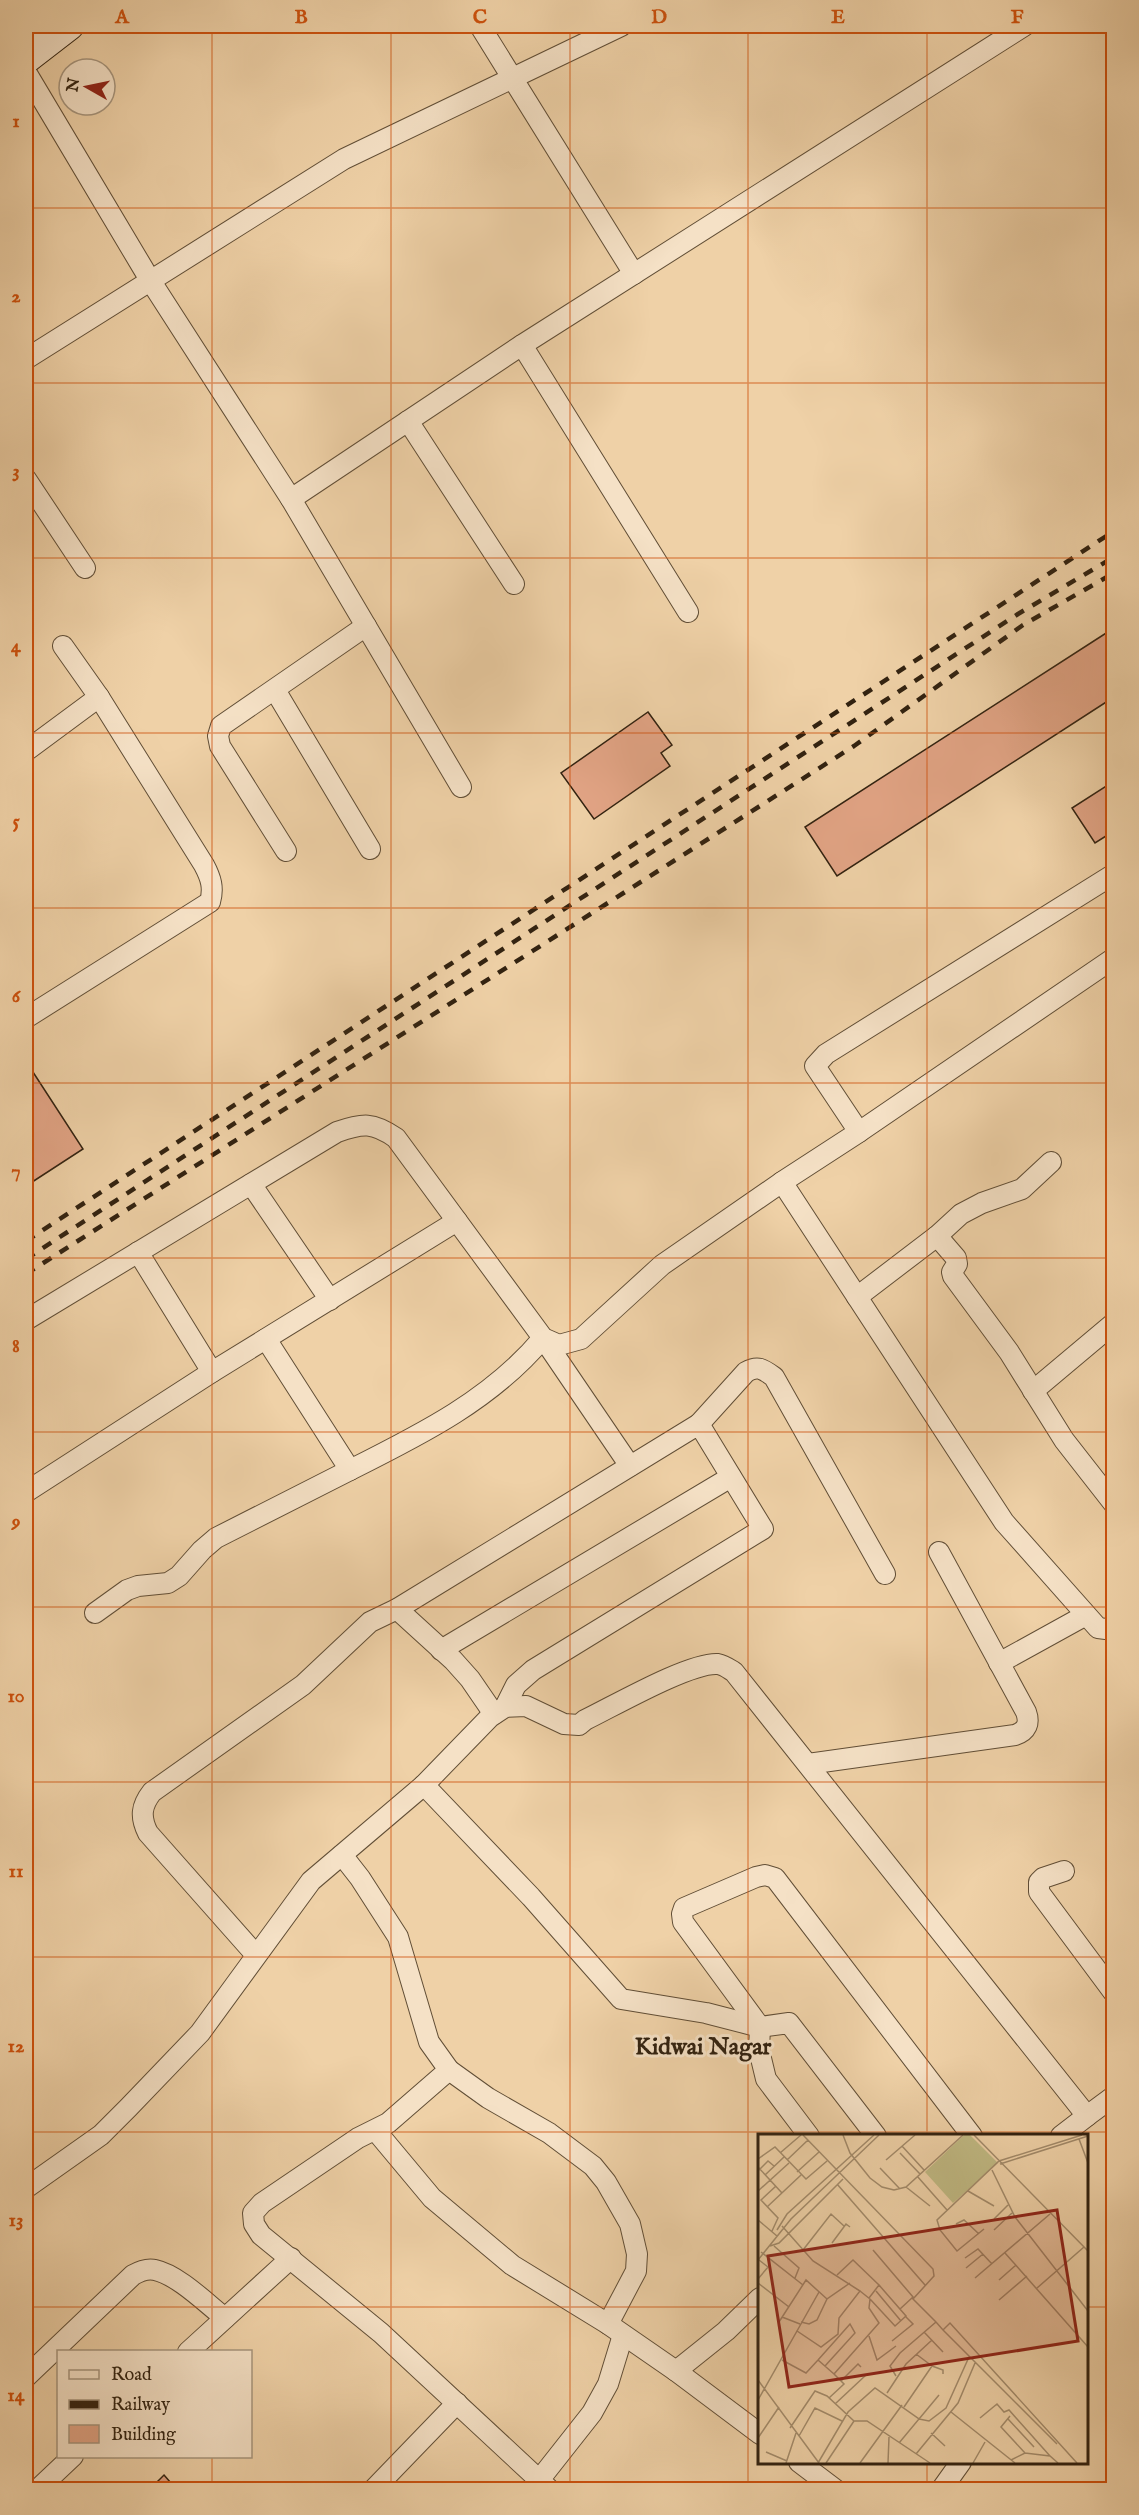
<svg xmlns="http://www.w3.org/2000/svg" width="1139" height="2515" font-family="'IM FELL English',serif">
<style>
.building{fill:#e2a485;stroke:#322210;stroke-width:1.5}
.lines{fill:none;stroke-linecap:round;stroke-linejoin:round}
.street-casing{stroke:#614e36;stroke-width:22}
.secondary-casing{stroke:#322210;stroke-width:29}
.street{stroke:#f5e1c6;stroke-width:20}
.secondary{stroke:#f5e1c6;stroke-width:27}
.rail{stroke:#322210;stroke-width:4.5;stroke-dasharray:10 10;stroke-linecap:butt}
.grid{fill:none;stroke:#cd510d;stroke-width:1.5;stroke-opacity:0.55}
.labels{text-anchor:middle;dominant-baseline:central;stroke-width:6;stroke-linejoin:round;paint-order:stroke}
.district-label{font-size:24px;font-weight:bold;fill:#322210;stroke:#f5e1c6}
.inset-road{fill:none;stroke:#a38b6b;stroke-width:1.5}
.view{fill:#8f2418;fill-opacity:0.15;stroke:#8f2418;stroke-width:3}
.inset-edge{fill:none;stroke:#322210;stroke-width:3}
.neatline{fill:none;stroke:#cd510d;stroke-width:2}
.grid-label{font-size:20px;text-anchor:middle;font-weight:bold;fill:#cd510d}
</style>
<rect width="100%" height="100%" fill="#efd1a7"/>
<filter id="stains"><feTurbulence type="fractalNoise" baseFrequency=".00333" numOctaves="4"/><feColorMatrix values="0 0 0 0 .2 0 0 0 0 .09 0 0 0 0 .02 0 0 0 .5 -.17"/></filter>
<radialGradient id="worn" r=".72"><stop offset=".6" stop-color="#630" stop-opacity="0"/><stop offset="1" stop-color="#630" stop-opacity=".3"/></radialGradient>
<!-- building -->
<g class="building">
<polygon points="1114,628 1114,697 837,876 805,827"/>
<polygon points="648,712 672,745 661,753 670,766 594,819 561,773"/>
<polygon points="1114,781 1114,831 1095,843 1072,808"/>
<polygon points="31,1069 83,1149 26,1186 26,1073"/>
<polygon points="164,2475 177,2490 149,2490"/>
</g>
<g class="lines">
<defs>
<g id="street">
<polyline points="480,26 634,274"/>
<polyline points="26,72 150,280 291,499 461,787"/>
<polyline points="522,345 688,612"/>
<polyline points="26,359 344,159 621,26"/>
<polyline points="408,421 514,584"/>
<polyline points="26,479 85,568"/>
<polyline points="291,499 522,345 1024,26"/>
<polyline points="275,690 370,849"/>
<polyline points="26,751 99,697"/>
<polyline points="286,851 220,746 218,736 221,726 366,626"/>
<polyline points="1114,874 826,1054 815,1066 859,1132 782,1182 1004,1522 1098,1628 1114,1630"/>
<path d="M26 1018 210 902C214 888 211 878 204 865L99 697 63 646"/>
<polyline points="859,1132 1114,958"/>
<polyline points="251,1184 330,1300"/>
<polyline points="937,1236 956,1258 957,1264 952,1272 953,1276 1009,1352 1064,1440 1114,1504"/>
<polyline points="138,1252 212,1372"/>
<polyline points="857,1297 937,1236 961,1214 982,1203 1022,1189 1051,1162"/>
<path d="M26 1320 337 1132C363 1123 373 1122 396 1138L543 1338 559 1345 581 1339 662 1265 782 1182"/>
<polyline points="266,1339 350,1470"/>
<polyline points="1033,1391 1114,1323"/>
<path d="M699 1424 746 1372C758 1365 763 1369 774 1377L885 1574"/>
<polyline points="26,1492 212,1372 457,1221"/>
<path d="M95 1613 127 1590 138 1586 168 1583 179 1576 202 1550 216 1538C261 1515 306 1492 352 1469 422 1434 492 1399 543 1338L630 1466"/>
<polyline points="441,1650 731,1477"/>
<polyline points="999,1663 1086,1615"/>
<polyline points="494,1714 470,1679 453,1660 397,1609 699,1424 763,1529 533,1670 516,1685 505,1707"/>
<path d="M808 1764 1015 1735C1027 1731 1030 1723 1026 1712L939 1552"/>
<path d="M424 1785 490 1717 505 1707 526 1706 564 1724 579 1725 585 1720C614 1706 690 1662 718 1664 724 1665 729 1669 734 1672L1087 2116 1114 2096"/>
<polyline points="342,1855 360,1878 398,1937 429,2042 449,2070 488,2098 549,2133 593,2166 606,2182 630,2224 637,2254 636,2271 608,2324"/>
<polyline points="1064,1871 1043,1878 1039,1882 1039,1892 1114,1993"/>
<path d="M256 1955 148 1833C140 1817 141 1806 152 1792L303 1685 370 1622 397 1609"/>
<polyline points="449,2070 388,2123 358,2138 262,2203 253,2213 254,2224 261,2235 381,2333 550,2490"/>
<polyline points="376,2131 432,2198 512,2265 608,2324 676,2371"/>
<polyline points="876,2136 789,2023 760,2027 683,1922 682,1914 684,1908 756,1877 765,1875 775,1878 972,2136"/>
<polyline points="1061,2136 1087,2116"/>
<polyline points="26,2188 101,2135 128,2108 200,2033 311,1881 424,1785 531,1897 621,1999 706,2013 760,2027 759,2050 766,2079 809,2136"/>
<polyline points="760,2298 726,2331 676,2371 760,2434"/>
<polyline points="188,2352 291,2258"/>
<path d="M26 2377 133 2275C140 2271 147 2268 155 2270 178 2275 206 2303 225 2318"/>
<polyline points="799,2462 836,2490"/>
<polyline points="540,2479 592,2413 608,2384 623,2335"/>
<polyline points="37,2490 73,2456"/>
<polyline points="373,2490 457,2403"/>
<polyline points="941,2490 961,2462"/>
</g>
<g id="secondary">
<polyline points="26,28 29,26"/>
<polyline points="26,60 70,26"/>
</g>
</defs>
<!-- street casing -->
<use href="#street" class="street-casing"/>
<!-- secondary casing -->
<use href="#secondary" class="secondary-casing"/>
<!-- street -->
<use href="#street" class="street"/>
<!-- secondary -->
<use href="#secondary" class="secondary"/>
<!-- rail -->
<g class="rail">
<polyline points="26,1241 1114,531"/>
<polyline points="26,1259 1018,614 1114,557"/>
<polyline points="26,1274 854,746 1023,625 1114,573"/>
</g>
</g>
<!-- grid -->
<path class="grid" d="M212 26V2352M391 26V2490M570 26V2490M748 26V2490M927 26V2136M26 208H1114M26 383H1114M26 558H1114M26 733H1114M26 908H1114M26 1083H1114M26 1258H1114M26 1432H1114M26 1607H1114M26 1782H1114M26 1957H1114M26 2132H1114M26 2307H760M1086 2307H1114M212 2456V2490M927 2462V2490"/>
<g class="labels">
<!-- district labels -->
<g class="district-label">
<text x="703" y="2047">Kidwai Nagar</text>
</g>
</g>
<!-- overview -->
<g transform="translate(758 2134)">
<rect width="330" height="330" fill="#efd1a7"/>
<path d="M206 1H212L240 29 195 69 167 38Z" fill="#c0b983"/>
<path class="inset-road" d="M45 1 175 135 176 142 155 165 178 188M85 1 92 19 112 44 124 53 136 56 148 53 205 1M216 1 330 117M321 5 330 29M144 12 166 36M22 19 43 1M142 19 162 40M0 25 17 13 48 45 69 27M29 26 50 6M128 26 157 1M242 30 330 2M0 33 24 59M122 34 142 55M1 36 10 27 16 32M234 36 257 83 330 177M39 38 61 18M7 41 26 23M159 42 189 76M79 50 167 151M148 53 172 72M0 57 31 29M210 57 236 72M9 73 43 41M236 85 250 71M0 86 19 102M198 90 206 86 221 100M226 95 199 117 182 96 179 86 241 27 324 1M19 96 29 80 116 1M236 96 254 79M14 97 20 84 3 66 18 52M74 109 88 90 92 93M12 112 21 109 85 45M16 112 41 134 37 144M45 116 73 80 86 92M115 116 155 163 142 175M3 118 45 151M247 119 330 213M207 124 220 115 234 130M0 126 33 85 121 1M208 134 225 120M79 141 95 126 121 151M217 144 292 80M0 145 10 133 1 126M241 146 258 131M0 149 31 173M279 154 326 113M118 157 143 187M111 164 121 151 148 182 137 192 112 165M241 166 269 142M24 183 42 190M21 188 48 146 69 165M43 188 51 190 59 186 69 165 92 149M185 196 299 310M39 197 61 158M166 198 185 218M111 202 119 226 138 212M134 207 155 190 148 183M158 220 174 232M24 226 48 239 60 226 76 240M60 226 92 190 97 199 67 232M138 242 132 232 142 219 178 188 185 196 192 189 319 329M0 246 61 329M83 247 100 230 103 233M129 259 148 230 174 206M181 261 161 285 171 287 188 274 211 223M71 264 86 250 76 240 121 189 111 174 112 165 102 157M0 266 39 197 63 213 80 200 81 184 102 157 55 127 24 92M77 270 108 241M146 273 174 232 185 236V240M193 278 257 329M252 282 243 293 267 319M222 284 239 270 246 278 251 276 292 322M250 285 276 313M32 294 57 257 69 262 96 287H109L172 329M173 299 187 312M41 302 57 274 84 287M0 304 21 273M8 318 29 327M158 320 200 269 217 229M253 326 267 319 292 322 300 329M28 329 38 299M60 329 90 278 117 254 161 285 141 309M68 329 96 287M102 329 144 271M130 329 131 303M215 329 227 308"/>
<path class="view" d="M299 76 320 207 31 253 10 122Z"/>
<rect width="330" height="330" class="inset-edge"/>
</g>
<!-- margin -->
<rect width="1139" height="2515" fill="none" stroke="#efd1a7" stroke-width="66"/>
<!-- legend -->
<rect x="57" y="2350" width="195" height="108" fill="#f5e1c6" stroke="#a7957d" stroke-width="1.5"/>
<rect x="69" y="2370" width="30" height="9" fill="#f5e1c6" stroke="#a7957d" stroke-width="1.5"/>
<text x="111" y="2380" font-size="18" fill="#322210">Road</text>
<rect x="69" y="2400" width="30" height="9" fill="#322210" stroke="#a7957d" stroke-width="1.5"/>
<text x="111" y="2410" font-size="18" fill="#322210">Railway</text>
<rect x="69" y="2425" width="30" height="18" fill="#e2a485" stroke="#a7957d" stroke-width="1.5"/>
<text x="111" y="2440" font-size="18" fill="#322210">Building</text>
<!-- north arrow -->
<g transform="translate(87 87) rotate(279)"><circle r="28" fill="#f5e1c6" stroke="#a7957d" stroke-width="1.5"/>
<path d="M0-4.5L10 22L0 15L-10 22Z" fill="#8f2418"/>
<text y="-9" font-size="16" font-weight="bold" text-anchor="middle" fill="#322210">N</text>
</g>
<rect x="33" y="33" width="1073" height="2449" class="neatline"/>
<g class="grid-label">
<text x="122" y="23">A</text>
<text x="301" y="23">B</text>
<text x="480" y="23">C</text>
<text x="659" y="23">D</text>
<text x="838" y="23">E</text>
<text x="1017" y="23">F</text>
<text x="16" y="127">1</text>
<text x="16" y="302">2</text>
<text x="16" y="477">3</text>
<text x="16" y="652">4</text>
<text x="16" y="827">5</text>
<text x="16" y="1002">6</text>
<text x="16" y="1177">7</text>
<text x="16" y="1352">8</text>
<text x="16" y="1527">9</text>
<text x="16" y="1702">10</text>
<text x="16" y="1877">11</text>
<text x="16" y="2052">12</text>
<text x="16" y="2226">13</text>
<text x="16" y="2401">14</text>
</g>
<rect width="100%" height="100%" filter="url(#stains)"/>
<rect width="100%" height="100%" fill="url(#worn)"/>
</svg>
